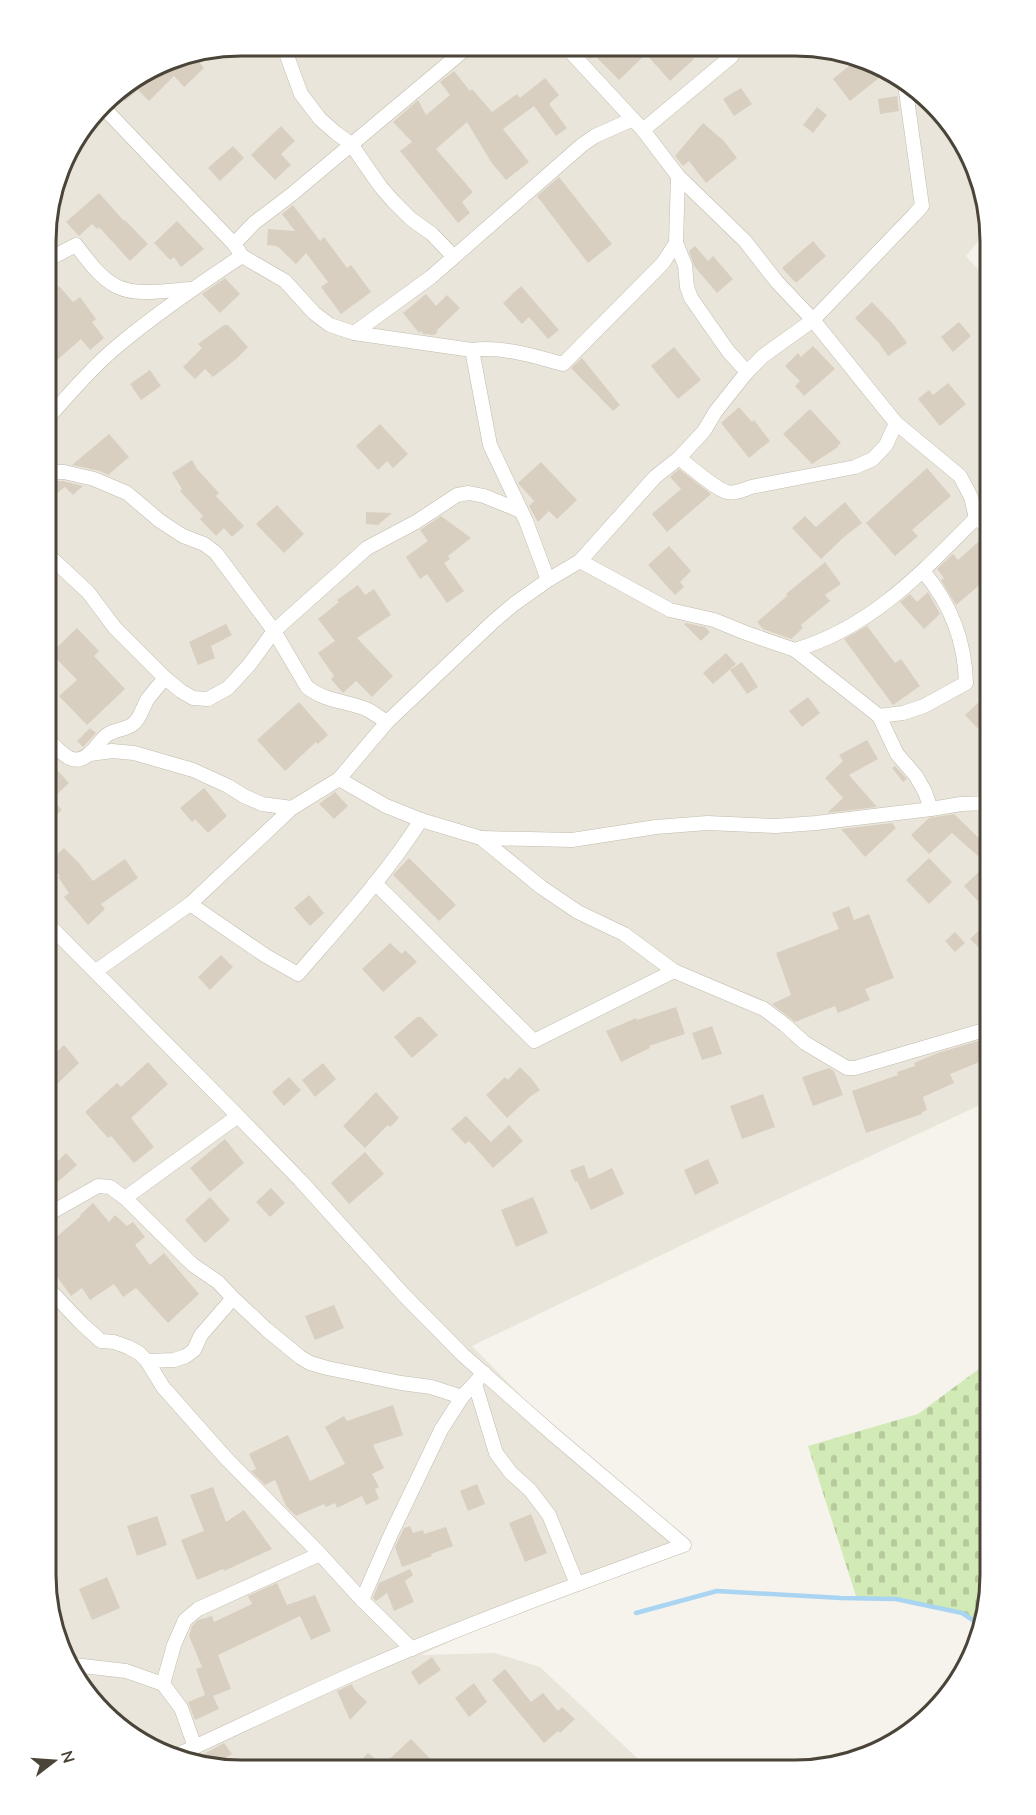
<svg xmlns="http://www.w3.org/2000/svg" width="1036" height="1815" font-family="'Nunito Sans',sans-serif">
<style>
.residential{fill:#eae5da}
.cemetery{fill:url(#cemetery-stones)}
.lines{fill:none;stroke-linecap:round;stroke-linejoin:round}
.stream{stroke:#a9d4f2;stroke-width:4.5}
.building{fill:#d8cfc1}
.street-casing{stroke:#c2bbae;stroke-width:15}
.street{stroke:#fff;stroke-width:14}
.rim{fill:none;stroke:#4b4439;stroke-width:3}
</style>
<defs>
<pattern id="cemetery-stones" width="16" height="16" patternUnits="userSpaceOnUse" patternTransform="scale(1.5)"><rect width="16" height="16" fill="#d2eab5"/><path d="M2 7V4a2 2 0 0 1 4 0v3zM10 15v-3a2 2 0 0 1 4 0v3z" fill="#b6ca9c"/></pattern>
</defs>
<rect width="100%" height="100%" fill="#f6f3ec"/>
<!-- residential -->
<polygon class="residential" points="241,45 833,49 924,93 981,177 989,228 966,256 991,284 991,1100 778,1199 472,1346 561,1436 684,1545 534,1603 421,1655 495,1653 540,1667 650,1770 215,1768 154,1750 112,1722 55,1638 45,1574 47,215 65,154 111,94 166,60"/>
<!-- cemetery -->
<polygon class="cemetery" points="991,1360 991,1588 982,1626 962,1613 896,1599 857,1599 808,1446 918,1414"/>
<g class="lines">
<!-- stream -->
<polyline class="stream" points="636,1613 717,1591 841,1598 896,1599 962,1613 982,1626"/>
</g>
<!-- building -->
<g class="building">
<polygon points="578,47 590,47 596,55 590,59"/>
<polygon points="608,47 684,48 694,59 670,81 646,54 619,80 597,58"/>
<polygon points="193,54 204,68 184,87 174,76 149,101 138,90 125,101 116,91 166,60"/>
<polygon points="856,60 869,66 879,78 850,101 833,79"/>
<polygon points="454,71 470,91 472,89 492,112 517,94 520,98 545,78 559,95 549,104 567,128 556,136 534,106 503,129 529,162 506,180 491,162 467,122 436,149 473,192 462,202 470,213 458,223 400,151 412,142 393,122 418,100 426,115 450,95 440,82"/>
<polygon points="741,88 752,104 734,116 723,99"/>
<polygon points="897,96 899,111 880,114 878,99"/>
<polygon points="817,107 827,115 813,133 803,125"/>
<polygon points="703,123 724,141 737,158 706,183 689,161 683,166 675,156"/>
<polygon points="281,126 295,141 281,154 291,165 275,180 251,155"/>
<polygon points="233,146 244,158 220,181 208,168"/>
<polygon points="559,177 612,244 588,263 537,196"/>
<polygon points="99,193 124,221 125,220 148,244 130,261 99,227 97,229 92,224 79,236 66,222"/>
<polygon points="293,205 320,241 324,237 347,268 351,265 371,292 341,314 321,287 328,282 306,253 296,264 277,246 267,245 268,229 295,231 282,214"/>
<polygon points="177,221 204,249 181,267 174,257 170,260 154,243"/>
<polygon points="813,241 826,256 796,283 782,268"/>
<polygon points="695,246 708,261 713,256 733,279 717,293 694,266 689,251"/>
<polygon points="225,278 240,294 220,313 202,294"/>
<polygon points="59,286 73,302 80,297 96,319 92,322 104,338 90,350 81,339 46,370 46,326 58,315 47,300 47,296"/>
<polygon points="521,286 559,330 548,339 529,317 522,324 503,303"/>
<polygon points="426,294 436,306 447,295 460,308 436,331 438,332 434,335 423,334 421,331 419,333 403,313"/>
<polygon points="872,302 894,325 907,343 888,356 879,343 855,318"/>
<polygon points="959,322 971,336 953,352 941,337"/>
<polygon points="224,325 228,325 248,347 236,359 213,377 205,369 195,379 183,367 202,348 198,344"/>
<polygon points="813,346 835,369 804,396 795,386 800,381 785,366 798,353 801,357"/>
<polygon points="674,347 701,380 678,399 651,366"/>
<polygon points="582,358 620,405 613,411 571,368"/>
<polygon points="150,370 161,386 141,400 130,384"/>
<polygon points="948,383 966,404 940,426 918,399 929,390 933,395"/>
<polygon points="739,407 752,422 754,420 770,441 749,458 721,423"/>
<polygon points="810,409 841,443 838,445 838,447 812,464 783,434"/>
<polygon points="380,424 408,454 393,468 387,461 378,470 356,446"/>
<polygon points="109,434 129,457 108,475 100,471 72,465"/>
<polygon points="192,460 197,469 219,493 216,496 244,526 232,537 224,528 216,536 200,519 203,516 180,491 182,489 172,473"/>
<polygon points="541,462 577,500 557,519 549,511 538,522 529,506 534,501 518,483"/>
<polygon points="927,468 951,496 912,530 918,536 895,556 866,523"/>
<polygon points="679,469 711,494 667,532 652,514 681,489 670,477"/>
<polygon points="53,481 63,481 83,486 73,495 65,487 56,494 49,484"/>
<polygon points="845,502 862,523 844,537 821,559 792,528 805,516 816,527"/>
<polygon points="277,505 304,534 284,553 256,524"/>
<polygon points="366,512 392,513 378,525 366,524"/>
<polygon points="441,516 471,538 448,556 450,559 444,563 464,591 447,603 427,574 420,579 406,557 428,541 420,530"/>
<polygon points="985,536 991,538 991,571 981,580 983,582 956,605 941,580 944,578 937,569 953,554 958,560"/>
<polygon points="669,546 691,571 680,582 684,587 675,595 648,565"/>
<polygon points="825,562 841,584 825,595 830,601 801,625 803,628 791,639 763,629 757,622 787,596 786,594"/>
<polygon points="358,585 365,595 374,589 391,615 357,638 393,676 372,697 356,681 343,693 331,679 334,676 318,653 335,641 318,619 339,602 337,600"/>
<polygon points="928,592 940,614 924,629 900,602 910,594 917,602"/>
<polygon points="686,623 705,627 710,632 701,641 684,624"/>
<polygon points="226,624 232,635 211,646 215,658 198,665 189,642"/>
<polygon points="867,626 895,663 901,659 920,686 893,705 844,639"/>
<polygon points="77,628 99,651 94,656 125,689 87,725 59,696 77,680 51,653"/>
<polygon points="726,653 736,664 713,684 703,673"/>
<polygon points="742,662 758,687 747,694 730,670"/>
<polygon points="991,691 991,742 965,715"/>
<polygon points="808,697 820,713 802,727 789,711"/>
<polygon points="299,702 328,735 318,744 316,742 285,771 257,740"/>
<polygon points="90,728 96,733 83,747 77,741"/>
<polygon points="867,740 878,759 849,775 877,807 827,813 843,798 825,778 843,761 839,755"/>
<polygon points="46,758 69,783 52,799 62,810 46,824"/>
<polygon points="895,766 907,779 903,782 892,768"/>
<polygon points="204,788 227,816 208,833 195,819 192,822 180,808"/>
<polygon points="335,792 348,806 334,819 319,804"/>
<polygon points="954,814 991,850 991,915 964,886 987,864 952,833 929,854 911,835 929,818"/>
<polygon points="892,823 896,828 865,857 841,829"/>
<polygon points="64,848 78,862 93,881 125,859 138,878 101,904 105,909 88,925 64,897 69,893 58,877 60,876 48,863"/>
<polygon points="409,858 456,905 439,921 393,875"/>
<polygon points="929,858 952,882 929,904 906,880"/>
<polygon points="309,895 324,913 310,926 294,908"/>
<polygon points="849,906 854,920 869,914 894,978 865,989 870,1000 838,1013 835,1006 795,1022 772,1004 791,995 776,953 839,929 832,913"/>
<polygon points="991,919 991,942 982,951 970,939"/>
<polygon points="955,932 965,943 955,952 945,941"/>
<polygon points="390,943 402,954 405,950 417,962 383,992 362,969"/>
<polygon points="221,955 233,967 210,990 198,977"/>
<polygon points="676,1007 685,1034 649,1046 650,1048 621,1062 606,1031 636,1018 637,1020"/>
<polygon points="417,1017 421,1017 438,1035 412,1058 394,1037"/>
<polygon points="712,1026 722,1054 702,1060 692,1033"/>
<polygon points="981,1040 990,1056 977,1063 950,1074 954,1083 923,1097 927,1110 922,1112 922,1114 866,1133 852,1091 898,1075 897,1072 915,1066 914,1063 938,1053"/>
<polygon points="64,1045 79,1063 52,1089 46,1083 46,1074 56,1063 51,1057"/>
<polygon points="148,1062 168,1084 131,1118 154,1147 134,1163 111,1136 108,1138 85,1112 117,1083 121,1087"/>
<polygon points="323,1063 336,1079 315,1097 302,1080"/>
<polygon points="520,1067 531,1078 540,1090 531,1096 507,1118 486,1095 505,1077 508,1080"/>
<polygon points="829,1068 834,1071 843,1095 813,1106 802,1077"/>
<polygon points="289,1077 301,1090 284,1106 272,1092"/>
<polygon points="376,1092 399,1118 390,1127 388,1125 365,1148 343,1126"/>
<polygon points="763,1094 775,1127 742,1139 730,1106"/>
<polygon points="466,1116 491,1142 509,1125 523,1141 493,1168 469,1141 465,1144 451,1129"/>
<polygon points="225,1139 244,1163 210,1192 190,1168"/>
<polygon points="46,1146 58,1161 66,1153 77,1165 45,1193"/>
<polygon points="365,1152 384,1174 349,1204 331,1183"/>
<polygon points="708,1159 719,1183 695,1195 684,1170"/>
<polygon points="584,1165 589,1179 612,1168 624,1194 591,1210 577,1181 575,1182 570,1170"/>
<polygon points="271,1188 285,1203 270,1217 256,1202"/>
<polygon points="210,1197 230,1220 205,1243 185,1220"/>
<polygon points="533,1197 548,1233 516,1247 501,1210"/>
<polygon points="93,1203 109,1222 115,1215 127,1226 133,1222 145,1237 135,1245 150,1265 164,1253 199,1294 168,1323 136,1288 123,1297 114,1284 90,1300 82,1288 71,1296 45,1260 45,1247 81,1216 80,1215"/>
<polygon points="334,1305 344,1328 315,1340 305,1316"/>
<polygon points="393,1405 403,1435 373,1445 384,1468 372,1474 379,1487 375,1489 379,1499 366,1505 362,1496 337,1508 335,1503 326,1507 324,1504 296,1516 286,1506 275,1480 265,1485 251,1471 256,1469 249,1454 288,1435 310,1481 345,1464 325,1427 344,1416 347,1421"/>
<polygon points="477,1484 485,1504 468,1511 460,1491"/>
<polygon points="213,1487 226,1522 244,1510 272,1549 224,1571 223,1569 197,1580 181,1540 204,1531 190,1495"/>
<polygon points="531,1514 547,1553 525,1562 509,1523"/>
<polygon points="157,1516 167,1545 137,1556 127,1526"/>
<polygon points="410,1526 413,1533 423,1530 424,1534 446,1527 453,1546 431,1554 432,1556 402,1567 395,1547 404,1528"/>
<polygon points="410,1569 413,1575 405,1581 414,1602 394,1611 387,1593 376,1601 373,1598 379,1583"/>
<polygon points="107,1577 120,1608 92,1620 79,1589"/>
<polygon points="277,1583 287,1605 315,1595 331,1631 311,1640 300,1616 218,1655 231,1689 213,1696 219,1709 195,1720 188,1702 205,1695 196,1669 202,1667 189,1636 192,1626 198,1620 212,1616 214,1622 252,1604 248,1596"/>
<polygon points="432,1657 441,1670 419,1685 411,1672"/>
<polygon points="505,1669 531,1702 543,1693 558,1711 562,1707 575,1719 560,1733 558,1731 544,1743 492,1680"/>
<polygon points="474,1683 487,1702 469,1717 455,1698"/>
<polygon points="352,1684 354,1689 367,1702 350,1720 337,1691"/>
<polygon points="411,1739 440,1769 366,1769 359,1763 368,1753 383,1765"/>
<polygon points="224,1743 232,1754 211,1767 191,1761"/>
</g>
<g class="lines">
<defs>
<g id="street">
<polyline points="283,45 301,94 320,119 336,133 351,144 380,186 393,201 411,219 432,234 454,257"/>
<polyline points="566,47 643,130 678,176 745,241 777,282 813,320 896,423 960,476 971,497 976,518 991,529"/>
<polyline points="102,106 234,244 242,256 285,281 314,313 330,325 354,333 472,350 490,445 526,521 548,580"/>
<polyline points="643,130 732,56 724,48"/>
<polyline points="676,243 685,265 687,287 691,298 728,351 747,372"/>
<polyline points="234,244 254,223 291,195 469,46"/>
<path d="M47 260 76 245C87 259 99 277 116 286 137 297 168 290 191 289"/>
<polyline points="354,333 431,277 582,145 595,136 633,119"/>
<path d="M472 350C503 346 533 356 563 364L663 263 676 243 678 176"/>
<path d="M46 420C68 396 89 370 114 349 154 315 198 285 242 256"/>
<path d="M679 458C690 466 715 489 727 492 734 494 743 490 751 487L855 467 873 459 886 445 896 423"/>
<path d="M46 472H64L94 479 127 493 160 521 183 536 204 544 216 553 274 631 307 687C324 701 346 701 366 709 373 712 380 718 387 722"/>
<polyline points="46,553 88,592 115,628 165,678 181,691 193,698 208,699 228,688 249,665 274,631 367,548 416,522 457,495 469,493 484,496 521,511"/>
<path d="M795 650C872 627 921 573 976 518"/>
<path d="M879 716 903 713 924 706 966 683C965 641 950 603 923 571"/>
<path d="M46 737C59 750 73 771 91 752 97 747 101 739 107 735 115 729 126 730 133 724 141 718 142 708 147 700 153 692 159 685 165 678"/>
<polyline points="90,754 112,751 134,753 193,770 228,786 244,796 262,804 292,808"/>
<polyline points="339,779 386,806 421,820 481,838 541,887 578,912 624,934 674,971 764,1009 785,1025 805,1043 847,1068 855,1068 991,1028"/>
<polyline points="931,809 961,804 991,803"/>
<polyline points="481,838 572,840 656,827 707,823 776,826 816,823 931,809 925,792 916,776 897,754 879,716 795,650 746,633 714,620 670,610 580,561"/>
<polyline points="375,883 534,1041 674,971"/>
<path d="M190 904 266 956 298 974C341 924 386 875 421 820"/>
<path d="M46 922 238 1116 300 1180 403 1294 463 1355 555 1436 684 1545C574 1585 464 1625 357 1672 296 1699 236 1728 175 1756"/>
<polyline points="96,971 190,904 292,808 339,779 387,722 494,621 514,604 548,580 580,561 655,477 679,458 704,431 716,411 747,372 763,356 813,320 914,215 922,206 905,84"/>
<polyline points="125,1198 238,1116"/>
<polyline points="45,1216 98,1186 110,1187 125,1198 193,1265 218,1282 233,1298 266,1329 300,1357 310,1363 327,1368 401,1383 431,1387 462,1397"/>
<polyline points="45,1285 82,1324 101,1341 114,1342 128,1347 139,1353 147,1361 163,1387 224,1456 320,1554 362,1600 412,1649"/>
<polyline points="147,1361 174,1360 186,1356 194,1350 201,1335 233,1298"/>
<polyline points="475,1384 496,1453 511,1473 530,1490 549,1515 577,1584"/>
<polyline points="362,1600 391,1534 441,1430 462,1397 484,1373"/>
<polyline points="74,1665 126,1671 163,1684 181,1708 195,1747"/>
<polyline points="163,1684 174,1645 185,1620 198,1609 320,1554"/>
</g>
</defs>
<!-- street casing -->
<use href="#street" class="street-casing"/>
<!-- street -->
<use href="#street" class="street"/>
</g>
<!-- crop -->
<path d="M0 0H1036V1815H0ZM241 56H795A185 185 0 0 1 980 241V1575A185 185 0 0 1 795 1760H241A185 185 0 0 1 56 1575V241A185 185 0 0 1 241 56Z" fill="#fff" fill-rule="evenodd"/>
<path class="rim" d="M241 56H795A185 185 0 0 1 980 241V1575A185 185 0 0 1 795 1760H241A185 185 0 0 1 56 1575V241A185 185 0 0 1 241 56Z"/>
<!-- north arrow -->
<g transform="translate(54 1761) rotate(73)" stroke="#ffffff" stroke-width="4.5" paint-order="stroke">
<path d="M0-4.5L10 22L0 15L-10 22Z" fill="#4b4439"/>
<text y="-9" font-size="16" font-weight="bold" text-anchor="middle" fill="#4b4439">N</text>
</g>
</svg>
